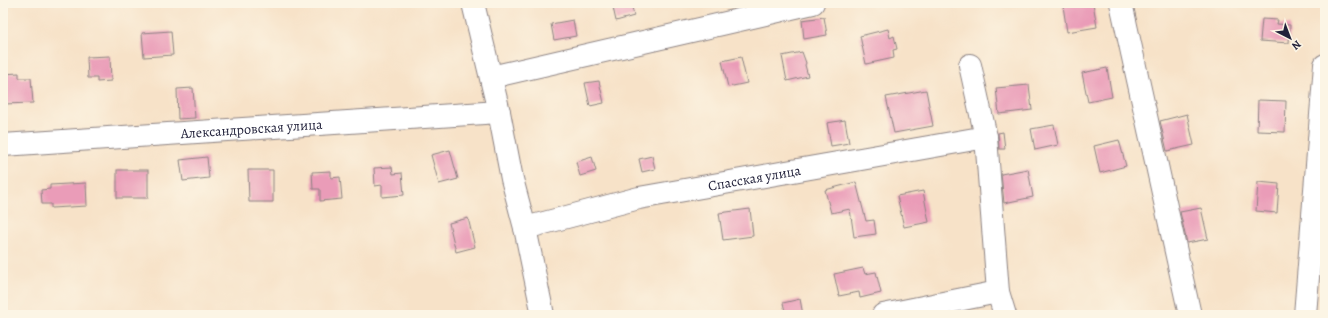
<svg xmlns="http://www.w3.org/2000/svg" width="1328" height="318" font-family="Alegreya,serif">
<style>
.building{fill:#ea9cb8}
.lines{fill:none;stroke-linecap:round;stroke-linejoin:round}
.minor-casing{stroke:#8c8282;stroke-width:24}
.minor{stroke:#fff;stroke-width:22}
.labels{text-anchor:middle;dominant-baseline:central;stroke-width:3;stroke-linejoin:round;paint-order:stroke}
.street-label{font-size:14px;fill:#22223b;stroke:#fcf5e5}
</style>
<rect width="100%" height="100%" fill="#fcf5e5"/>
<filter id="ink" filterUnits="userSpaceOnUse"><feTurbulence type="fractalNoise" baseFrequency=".025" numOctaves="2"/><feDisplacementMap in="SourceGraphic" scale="8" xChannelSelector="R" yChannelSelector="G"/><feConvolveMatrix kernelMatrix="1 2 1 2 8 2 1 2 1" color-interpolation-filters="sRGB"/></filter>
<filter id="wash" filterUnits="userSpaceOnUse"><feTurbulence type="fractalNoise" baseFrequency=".012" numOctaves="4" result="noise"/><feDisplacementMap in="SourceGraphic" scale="16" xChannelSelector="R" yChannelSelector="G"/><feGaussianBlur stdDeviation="0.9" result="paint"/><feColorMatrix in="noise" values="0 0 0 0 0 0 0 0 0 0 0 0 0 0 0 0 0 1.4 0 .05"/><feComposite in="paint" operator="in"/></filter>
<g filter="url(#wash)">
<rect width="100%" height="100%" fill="#f7e2c8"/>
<g id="blocks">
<!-- building -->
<g class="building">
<polygon points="612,3 631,3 634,16 616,21"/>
<polygon points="1081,3 1093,3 1097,27 1067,32 1063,6"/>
<polygon points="824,17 827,35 804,39 802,20"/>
<polygon points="1262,19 1278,20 1277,24 1290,25 1289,43 1260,41"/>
<polygon points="573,20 576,36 554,40 551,24"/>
<polygon points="888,29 890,38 894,36 897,49 893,50 894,58 866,64 860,36"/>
<polygon points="171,31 173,55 144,57 142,33"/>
<polygon points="802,52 806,63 805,65 808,76 787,81 782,56"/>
<polygon points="110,56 111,81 97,82 97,78 88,78 87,57"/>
<polygon points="741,57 747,83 728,87 722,61"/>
<polygon points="1107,68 1112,97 1088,102 1082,73"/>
<polygon points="19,73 19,78 31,78 33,103 3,104 3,74"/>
<polygon points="599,81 604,103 590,106 585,83"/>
<polygon points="1029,85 1032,110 999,114 996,88"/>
<polygon points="193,88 195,118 178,119 177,89"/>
<polygon points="926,90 933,126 894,133 886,97"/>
<polygon points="1258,100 1286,101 1285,132 1257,131"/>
<polygon points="1187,114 1194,145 1167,151 1160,121"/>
<polygon points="845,120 849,143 831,146 827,123"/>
<polygon points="1054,125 1058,145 1035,150 1031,129"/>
<polygon points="1003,132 1005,149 999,149 998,133"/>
<polygon points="1119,140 1126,166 1100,173 1094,146"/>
<polygon points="450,150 458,179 439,184 431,155"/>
<polygon points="652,156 655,169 642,172 639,159"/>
<polygon points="207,157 209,178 183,181 180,160"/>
<polygon points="592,157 596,171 580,176 576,162"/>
<polygon points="392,167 393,174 402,173 404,195 382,197 382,185 375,186 374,168"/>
<polygon points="1028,169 1033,197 1004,203 1001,174"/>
<rect x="117" y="170" width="31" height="28"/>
<polygon points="248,170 273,170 273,202 249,202"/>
<polygon points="331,171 331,178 340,177 342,199 320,201 320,189 313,189 312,172"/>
<polygon points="856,182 866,221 874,220 876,234 854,237 850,209 831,213 825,190"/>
<polygon points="1258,182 1279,184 1277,213 1256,211"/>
<polygon points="86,183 87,206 51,208 51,204 42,204 41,190 50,189 50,185"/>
<polygon points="923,191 929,222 904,227 897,196"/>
<polygon points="1201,208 1208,239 1187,243 1180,212"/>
<polygon points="750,209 753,236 723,240 719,213"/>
<polygon points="468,218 475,247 456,252 449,223"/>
<polygon points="863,268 865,274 876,272 881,293 860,298 859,292 839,296 834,274"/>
<polygon points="800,299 803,315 786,315 783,303"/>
</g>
</g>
</g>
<g filter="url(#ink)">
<use href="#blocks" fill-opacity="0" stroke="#8c8282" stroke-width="1"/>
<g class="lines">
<defs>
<g id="minor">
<polyline points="473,3 499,112 512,179 525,228 543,315"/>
<polyline points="1121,3 1190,315"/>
<polyline points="970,65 986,137 998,292 1005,315"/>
<polyline points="491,77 813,3"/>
<path id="s1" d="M3 145 499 112"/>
<path id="s2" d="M525 228 639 198 986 137"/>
<polyline points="883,315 998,292"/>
<polyline points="1305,315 1325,65"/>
</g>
</defs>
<!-- minor casing -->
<use href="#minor" class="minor-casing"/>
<!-- minor -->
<use href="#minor" class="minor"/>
</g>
</g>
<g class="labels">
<!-- street labels -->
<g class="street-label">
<text stroke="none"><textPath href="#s1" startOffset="249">Александровская улица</textPath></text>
<text stroke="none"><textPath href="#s2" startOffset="235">Спасская улица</textPath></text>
</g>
</g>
<!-- margin -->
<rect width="1328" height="318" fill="none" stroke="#fcf5e5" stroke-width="16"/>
<!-- north arrow -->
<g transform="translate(1290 38) rotate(138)" stroke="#fcf5e5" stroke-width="3" paint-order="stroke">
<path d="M0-3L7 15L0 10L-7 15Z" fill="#22223b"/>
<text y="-6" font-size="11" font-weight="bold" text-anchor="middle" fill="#22223b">N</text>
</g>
</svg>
